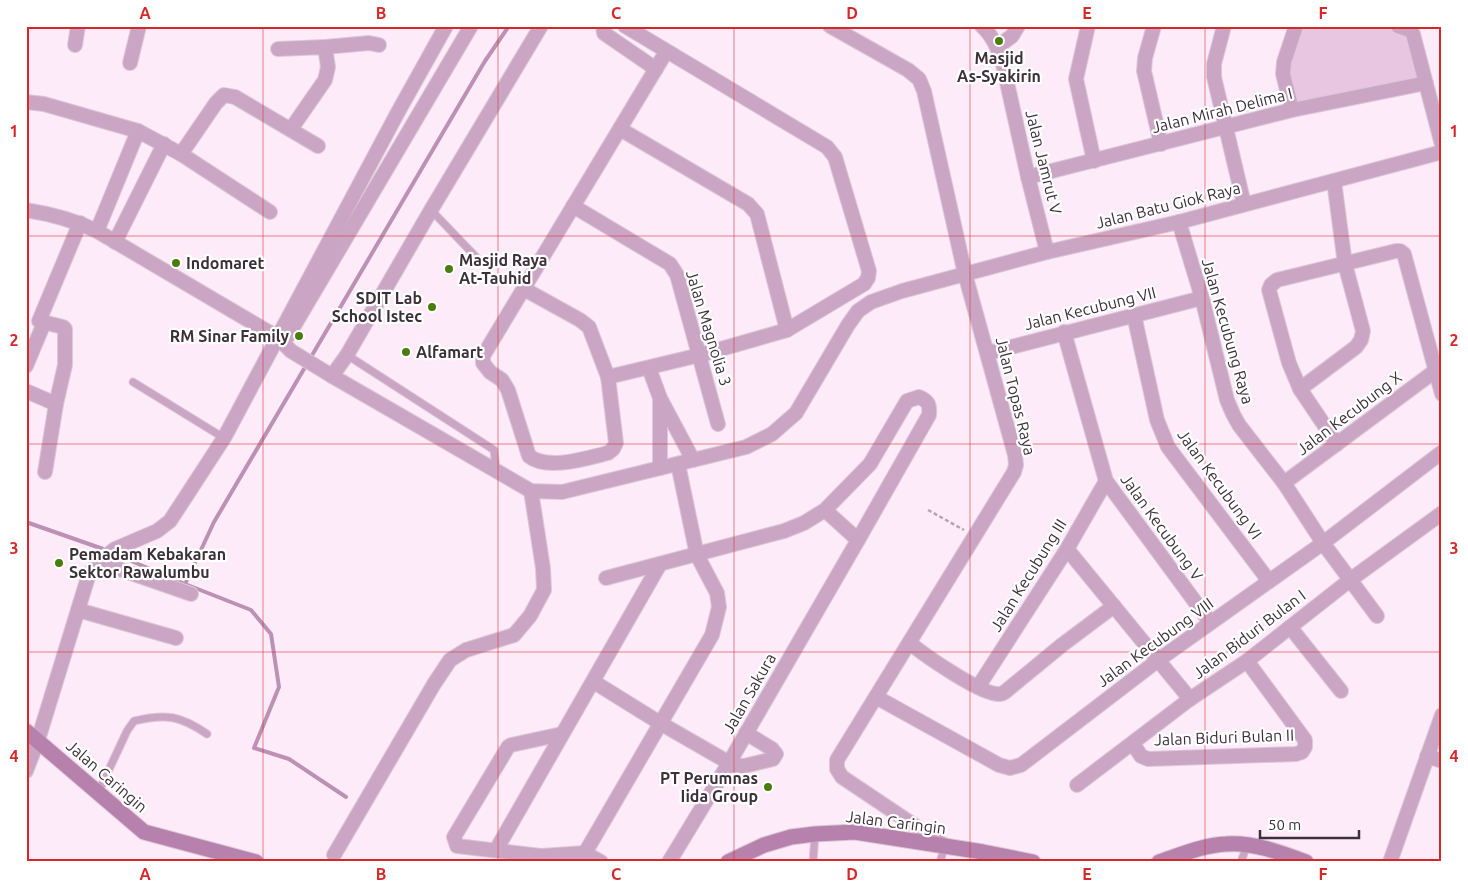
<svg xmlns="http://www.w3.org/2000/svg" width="1468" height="888" font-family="Ubuntu,sans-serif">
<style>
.green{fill:#e8c6e1}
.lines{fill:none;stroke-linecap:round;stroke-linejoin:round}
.stream{stroke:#bc91b4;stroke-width:4}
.lane-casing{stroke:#dbc9d7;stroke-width:9}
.street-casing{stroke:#dbc9d7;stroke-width:16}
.secondary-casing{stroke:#dbc9d7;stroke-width:17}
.path{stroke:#b5a5b2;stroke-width:2.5;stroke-dasharray:4 2.5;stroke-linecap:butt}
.lane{stroke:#cba6c4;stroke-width:7}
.street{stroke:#cba6c4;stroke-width:14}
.secondary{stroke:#b781ad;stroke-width:15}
.grid{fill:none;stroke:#d62828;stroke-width:1;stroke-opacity:0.55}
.poi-dot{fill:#497d0f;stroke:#fff;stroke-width:2}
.labels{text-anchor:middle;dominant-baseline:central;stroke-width:4.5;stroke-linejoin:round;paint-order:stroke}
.poi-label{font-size:16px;font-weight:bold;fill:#3c3039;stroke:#fff;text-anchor:start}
.street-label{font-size:16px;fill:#3c3039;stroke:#fff}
.neatline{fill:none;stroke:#d62828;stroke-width:2}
.grid-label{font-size:16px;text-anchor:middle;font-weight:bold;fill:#d62828}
</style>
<rect width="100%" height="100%" fill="#feebfa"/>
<!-- green -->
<polygon class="green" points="1296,26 1403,27 1426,83 1292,110 1284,62"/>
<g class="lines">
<!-- stream -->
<g class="stream">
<polyline points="26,522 106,550"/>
<polyline points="115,554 185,584 214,522 485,61 509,26"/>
<polyline points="185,584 251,610 271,634 279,687 254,748 289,759 346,797"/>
</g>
<defs>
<g id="lane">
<polyline points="431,210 478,259"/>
<polyline points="347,355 494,450 496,470"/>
<polyline points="133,382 224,438"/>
<path d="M98 793 127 731 134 721C166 713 181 716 207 734"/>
<polyline points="813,862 815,834"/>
<polyline points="940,862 945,846"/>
<polyline points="1241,862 1247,845"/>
</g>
<g id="street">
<polyline points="603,26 604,33 608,36 656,69"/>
<polyline points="830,26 908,70 919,79 924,91 965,274 1015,455 1016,465 1014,472 837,760 837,769 842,777 945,846"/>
<path d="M982 26C992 35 997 47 1002 60L1028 177 1047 252"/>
<polyline points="1088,26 1076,79 1094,161"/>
<polyline points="1154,26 1145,58 1144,71 1161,144"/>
<polyline points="1224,26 1214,64 1214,77 1244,204"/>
<polyline points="1398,26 1410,30 1413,34 1442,145"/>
<polyline points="75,45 78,26"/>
<polyline points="325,47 369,43 379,45"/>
<polyline points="997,47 1012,36 1018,26"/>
<polyline points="278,49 325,47 328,67 325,80 291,129"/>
<polyline points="130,63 139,26"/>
<polyline points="26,102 44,104 138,131 181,154 270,212"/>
<polyline points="1292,110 1283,74 1284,62 1296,26"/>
<polyline points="620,129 748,204 757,214 787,330"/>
<polyline points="181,154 216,103 224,95 235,97 318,146"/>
<polyline points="1028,177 1292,110 1426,83"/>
<polyline points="573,206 670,264 677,275 718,424"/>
<path d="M26 210C51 214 74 220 97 231L277 337 291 351 332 376 531 491 562 492 746 447 772 434 796 413 848 325 858 311 871 302 902 291 1047 252 1179 222 1442 152"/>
<polyline points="1179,222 1202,298 1227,400 1233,414 1239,425 1284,483 1323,543 1377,616"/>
<polyline points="97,231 138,131"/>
<polyline points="115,242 164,144"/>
<path d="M524 289 580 320 589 327 608 377 616 443 613 449 608 453C587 458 547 471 529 456L508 390 502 380 490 372 483 363V356L666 52"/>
<polyline points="1134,315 1157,420 1168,447 1269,581"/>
<polyline points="1064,332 1106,481 1210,622"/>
<polyline points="288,336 471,26"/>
<polyline points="988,353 1202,298"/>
<polyline points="26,366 44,323"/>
<polyline points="649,368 660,398 693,460"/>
<polyline points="332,376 347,355 431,210 541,26"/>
<polyline points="608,377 700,355 787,330 864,284 868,278 869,271 835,157 827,147 625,26"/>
<polyline points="1300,389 1356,347 1361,340 1363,331 1345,264 1334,181"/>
<polyline points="26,391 56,404"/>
<polyline points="660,399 660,468"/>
<polyline points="1337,444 1300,389 1289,363 1269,290 1271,285 1277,280 1396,251 1400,251 1404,254 1442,394"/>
<polyline points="45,472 56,404 65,365 65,329 63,327 39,321 80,223"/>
<polyline points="1284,483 1435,371"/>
<polyline points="1067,549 1190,699"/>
<polyline points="99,562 191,594"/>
<path d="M606 578 784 531 804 523 825 510 870 464 907 401 919 397C928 401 930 404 929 415L858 540 825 510"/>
<polyline points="78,610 176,638"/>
<polyline points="1290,627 1341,691"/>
<path d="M910 643C924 655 982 695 999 694 1002 694 1004 693 1006 691L1062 645 1114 606"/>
<polyline points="594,682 660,723 733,765 744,766 773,759 776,754 772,749 746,733"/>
<polyline points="978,687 1067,549 1106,481"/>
<polyline points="876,697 999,765 1010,768 1021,765 1157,661 1323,543 1442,452"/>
<polyline points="562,734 511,745 508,747 454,837 457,846 541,856 585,853"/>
<polyline points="1133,744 1141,756 1148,759 1296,754 1302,752 1305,747 1305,740 1247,661"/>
<polyline points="1427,756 1442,761"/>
<polyline points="26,771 38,740 89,574 99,562 115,549 157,531 170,521 224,438 398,112 446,26"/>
<polyline points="1077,785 1190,699 1247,661 1350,580 1442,513"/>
<polyline points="496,850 660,564"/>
<polyline points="585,853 712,635 719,607 717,593 697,555 678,464"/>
<polyline points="585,853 601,862"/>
<polyline points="334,855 434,684 450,660 466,650 514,635 530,616 544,590 543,568 531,491"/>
<polyline points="669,862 729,763 858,540"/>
<polyline points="1390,862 1442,715"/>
</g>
<g id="secondary">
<polyline points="26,731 144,832 256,862"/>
<polyline points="728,862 764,845 791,837 815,834 855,832 983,852 1033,862"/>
<path d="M1159 862C1180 855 1204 845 1226 844 1253 842 1282 853 1306 862"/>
</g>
</defs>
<!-- lane casing -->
<use href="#lane" class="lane-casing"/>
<!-- street casing -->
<use href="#street" class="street-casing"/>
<!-- secondary casing -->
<use href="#secondary" class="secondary-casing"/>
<!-- path -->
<polyline class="path" points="928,510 964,530"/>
<!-- lane -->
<use href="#lane" class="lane"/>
<!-- street -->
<use href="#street" class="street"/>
<!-- secondary -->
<use href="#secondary" class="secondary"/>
</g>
<!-- grid -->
<path class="grid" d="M263 26V862M498 26V862M734 26V862M970 26V862M1205 26V862M26 236H1442M26 444H1442M26 652H1442"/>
<!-- markers -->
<g class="poi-dot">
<circle cx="999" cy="41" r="5"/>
<circle cx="176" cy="263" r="5"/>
<circle cx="449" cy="269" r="5"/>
<circle cx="432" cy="307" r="5"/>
<circle cx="299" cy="336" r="5"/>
<circle cx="406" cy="352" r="5"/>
<circle cx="59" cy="563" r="5"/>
<circle cx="768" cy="787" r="5"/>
</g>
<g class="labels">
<!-- poi labels -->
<g class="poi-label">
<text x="999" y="58" text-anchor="middle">Masjid<tspan x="999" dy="18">As-Syakirin</tspan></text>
<text x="459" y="260">Masjid Raya<tspan x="459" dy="18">At-Tauhid</tspan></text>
<text x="186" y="263">Indomaret</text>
<text x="422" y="298" text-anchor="end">SDIT Lab<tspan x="422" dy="18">School Istec</tspan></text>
<text x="289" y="336" text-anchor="end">RM Sinar Family</text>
<text x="416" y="352">Alfamart</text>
<text x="69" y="554">Pemadam Kebakaran<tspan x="69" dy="18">Sektor Rawalumbu</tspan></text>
<text x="758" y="778" text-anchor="end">PT Perumnas<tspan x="758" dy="18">Iida Group</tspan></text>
</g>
<!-- street labels -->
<g class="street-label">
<text transform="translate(1222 110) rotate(-14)">Jalan Mirah Delima I</text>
<text transform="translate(1044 162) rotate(76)">Jalan Jamrut V</text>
<text transform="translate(1168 205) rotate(-14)">Jalan Batu Giok Raya</text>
<text transform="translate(1090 308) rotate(-14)">Jalan Kecubung VII</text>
<text transform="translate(709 328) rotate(73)">Jalan Magnolia 3</text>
<text transform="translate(1228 331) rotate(74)">Jalan Kecubung Raya</text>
<text transform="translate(1016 396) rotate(76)">Jalan Topas Raya</text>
<text transform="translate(1349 413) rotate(-37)">Jalan Kecubung X</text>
<text transform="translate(1220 484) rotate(54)">Jalan Kecubung VI</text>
<text transform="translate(1162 527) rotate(54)">Jalan Kecubung V</text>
<text transform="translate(1028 575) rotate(-58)">Jalan Kecubung III</text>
<text transform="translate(1249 634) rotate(-37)">Jalan Biduri Bulan I</text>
<text transform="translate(1155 642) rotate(-36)">Jalan Kecubung VIII</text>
<text transform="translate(749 693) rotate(-60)">Jalan Sakura</text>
<text transform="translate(1224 737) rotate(-2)">Jalan Biduri Bulan II</text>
<text transform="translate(107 776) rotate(41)">Jalan Caringin</text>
<text transform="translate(896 822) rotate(7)">Jalan Caringin</text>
</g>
</g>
<!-- border -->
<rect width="1468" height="888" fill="none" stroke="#ffffff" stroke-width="55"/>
<!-- scale -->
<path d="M1260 830v8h99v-8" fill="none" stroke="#3c3039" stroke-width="2.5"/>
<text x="1268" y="830" font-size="15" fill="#3c3039" stroke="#ffffff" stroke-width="4" paint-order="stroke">50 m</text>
<rect x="28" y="28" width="1412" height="832" class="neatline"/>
<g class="grid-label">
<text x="145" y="19">A</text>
<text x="381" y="19">B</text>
<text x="616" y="19">C</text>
<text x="852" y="19">D</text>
<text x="1087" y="19">E</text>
<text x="1323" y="19">F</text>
<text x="14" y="137">1</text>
<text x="1454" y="137">1</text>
<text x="14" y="346">2</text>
<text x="1454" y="346">2</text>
<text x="14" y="554">3</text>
<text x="1454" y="554">3</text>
<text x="14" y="762">4</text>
<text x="1454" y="762">4</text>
<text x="145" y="880">A</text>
<text x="381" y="880">B</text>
<text x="616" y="880">C</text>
<text x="852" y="880">D</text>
<text x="1087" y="880">E</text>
<text x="1323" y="880">F</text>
</g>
</svg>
